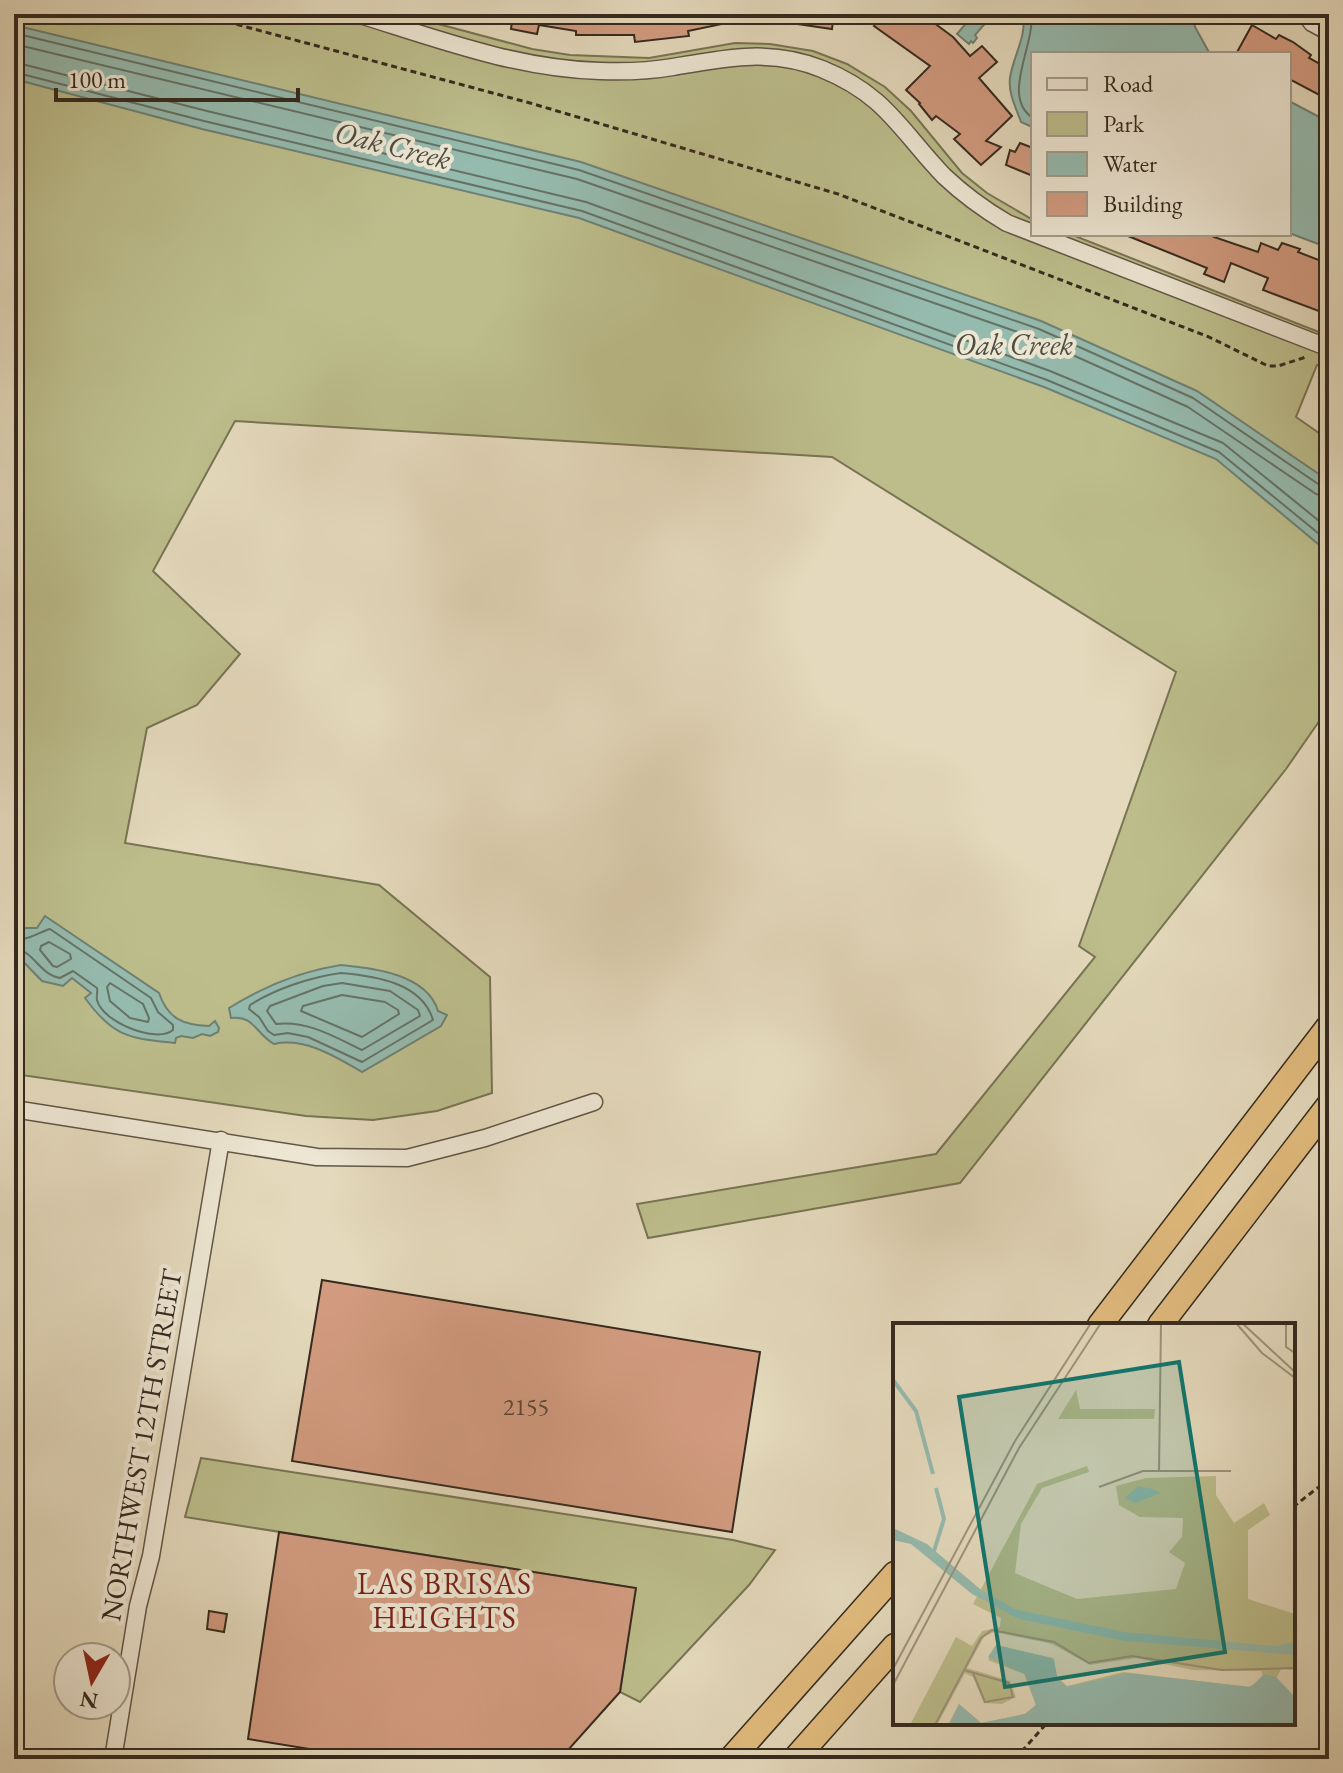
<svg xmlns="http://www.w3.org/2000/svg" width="1343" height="1773" font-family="'EB Garamond',serif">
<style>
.green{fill:#bcbd8b;stroke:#787454;stroke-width:2}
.water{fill:#95baae;stroke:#6f8074;stroke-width:2}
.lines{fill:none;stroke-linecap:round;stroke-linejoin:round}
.shore{stroke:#657266;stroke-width:2}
.building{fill:#d29b80;stroke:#352a1e;stroke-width:2}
.minor-casing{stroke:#615646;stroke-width:19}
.highway-casing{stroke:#352a1e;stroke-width:27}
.path{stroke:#352a1e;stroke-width:3;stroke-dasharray:6 4;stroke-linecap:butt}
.minor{stroke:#ede6d3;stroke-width:16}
.highway{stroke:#e2bc7e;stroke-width:24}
.labels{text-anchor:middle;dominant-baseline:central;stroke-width:8;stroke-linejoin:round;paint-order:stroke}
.number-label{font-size:24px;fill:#5c4636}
.street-label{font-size:28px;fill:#352a1e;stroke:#ede6d3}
.water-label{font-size:30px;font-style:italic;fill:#4d4e42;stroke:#ede6d3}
.neighbourhood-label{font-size:30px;letter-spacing:2px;fill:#7a1f14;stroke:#ede6d3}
.inset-river{fill:none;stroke:#95baae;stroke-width:4}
.inset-road{fill:none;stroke:#9e937d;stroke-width:2}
.view{fill:#0f766e;fill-opacity:0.15;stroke:#0f766e;stroke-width:4}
.inset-edge{fill:none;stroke:#352a1e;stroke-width:4}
</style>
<rect width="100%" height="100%" fill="#e4d9bc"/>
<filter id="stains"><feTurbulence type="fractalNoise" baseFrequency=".0025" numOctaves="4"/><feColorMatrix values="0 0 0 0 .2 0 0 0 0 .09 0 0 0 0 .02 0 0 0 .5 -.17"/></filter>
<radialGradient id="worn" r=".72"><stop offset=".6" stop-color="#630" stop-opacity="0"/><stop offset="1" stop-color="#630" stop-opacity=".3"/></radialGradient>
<!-- green -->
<g class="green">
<polygon points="14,14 401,14 532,49 570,55 649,58 735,43 770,44 813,51 847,64 885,87 911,111 962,173 987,193 1033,220 1033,234 1070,234 1329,336 1329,368 1317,365 1296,417 1329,440 1329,707 1286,769 960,1183 648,1238 637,1204 936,1154 1095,957 1079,946 1176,672 832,457 235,421 153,571 240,654 197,705 147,728 125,843 379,885 490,977 492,1093 437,1111 373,1120 306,1116 14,1074"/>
<polygon points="201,1458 733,1540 775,1550 749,1585 640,1702 620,1692 635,1588 185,1517"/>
</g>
<!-- water -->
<g class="water">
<polygon points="974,14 981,14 988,20 975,35 977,38 973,43 971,41 969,44 957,34"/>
<path d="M1023 14H1193L1195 27 1210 54H1033V124L1030 126 1021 122C1016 108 1008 93 1010 78 1013 56 1027 37 1023 14Z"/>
<polygon points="14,25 581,162 1041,321 1197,391 1329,481 1329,553 1216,459 1044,387 579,218 202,129 14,79"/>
<polygon points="1289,101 1329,122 1329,248 1289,233"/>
<path d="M45 916 159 993C168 1019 183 1025 209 1026L215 1021 219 1028 218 1032 210 1036 202 1034 193 1038 181 1036 176 1038 175 1043C130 1038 114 1038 85 998L91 993 72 978 63 986 42 981 14 952V921L18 922V933L25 928H37Z"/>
<path d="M341 965C373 968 427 974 438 1011L447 1015 441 1026 362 1072C336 1057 305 1037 274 1044 256 1034 254 1015 231 1018L229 1008C263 987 301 971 341 965Z"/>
</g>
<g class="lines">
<!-- shore -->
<g class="shore">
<path d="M1031 14C1036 44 1000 97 1033 118"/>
<polyline points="14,33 579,170 1039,329 1193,398 1321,486 1329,487"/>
<polyline points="14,44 577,179 1035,338 1188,407 1316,494 1329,497"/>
<polyline points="14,62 207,111 586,202 1050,371 1223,443 1329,529"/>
<polyline points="14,72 204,121 582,211 1047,380 1219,452 1329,542"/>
<path d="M14 938C27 942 39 932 50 929L151 998 158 1012 173 1025V1030C157 1044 102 1022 97 1000 96 996 98 992 97 988L73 971 60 978C40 975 34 951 14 948"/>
<polygon points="49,942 70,954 71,959 57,967 53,966 40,950 41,946"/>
<path d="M341 973C376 976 422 983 433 1020L362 1062 308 1037 288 1033 274 1035 268 1031 259 1017 249 1009 250 1005C275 989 311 977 341 973Z"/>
<polygon points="110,983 143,1004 149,1018 148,1022 130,1018 110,1001 107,987"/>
<path d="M342 983 390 991 418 1010 420 1016 362 1050C335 1037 307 1020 276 1024L267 1011 270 1006 323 986Z"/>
<polygon points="342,995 385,1002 398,1010 399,1014 362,1037 301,1011 303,1006"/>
</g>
</g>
<!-- building -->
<g class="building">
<polygon points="513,14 741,14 741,20 688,31 689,36 635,42 634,35 576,35 576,31 539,25 537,34 511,29"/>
<polygon points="783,14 834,14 832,29 783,22"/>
<polygon points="883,14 922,14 953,37 970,56 982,46 997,62 979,78 1012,116 986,141 1001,147 981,165 954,139 960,134 936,116 932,120 919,104 920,103 906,90 930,66 874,26"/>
<polygon points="1252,25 1276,39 1279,35 1293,42 1311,55 1309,58 1329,69 1329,100 1289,79 1289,54 1236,54"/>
<polygon points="1020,143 1033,148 1033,176 1006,165 1010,150 1015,152"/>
<polygon points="1123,234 1216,234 1214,237 1258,252 1261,243 1278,250 1282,243 1300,249 1298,252 1329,264 1329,299 1324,313 1263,290 1268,278 1231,263 1224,282 1204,274 1207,268"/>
<polygon points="322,1280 760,1352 732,1532 292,1461"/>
<polygon points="279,1532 636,1588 620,1692 560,1759 371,1759 248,1739"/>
<polygon points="209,1611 227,1614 224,1632 207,1629"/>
</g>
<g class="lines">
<defs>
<g id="minor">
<path d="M357 14C435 38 517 69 600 71 624 72 649 71 673 67 724 58 772 48 822 69 886 95 900 130 944 176 963 194 985 210 1007 223L1329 348"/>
<polyline points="1305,14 1312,23 1329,32"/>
<polyline points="14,1109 317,1157 407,1158 485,1138 594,1102"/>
<polyline points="113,1759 138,1606 151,1556 221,1140"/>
</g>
<g id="highway">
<polyline points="1100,1325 1329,1026"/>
<polyline points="1160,1325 1329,1105"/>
<polyline points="731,1759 895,1574"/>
<polyline points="795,1759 895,1646"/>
</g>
</defs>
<!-- minor casing -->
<use href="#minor" class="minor-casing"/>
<!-- highway casing -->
<use href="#highway" class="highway-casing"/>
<!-- path -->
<g class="path">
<polyline points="198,14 530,103 838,194 1209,337 1268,366 1278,366 1306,357"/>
<polyline points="1293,1507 1329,1479"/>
<polyline points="1015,1759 1047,1723"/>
</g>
<!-- minor -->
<use href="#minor" class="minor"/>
<!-- highway -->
<use href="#highway" class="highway"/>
</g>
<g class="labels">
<!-- number labels -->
<g class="number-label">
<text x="526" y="1406">2155</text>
</g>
<!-- street labels -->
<g class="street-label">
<text transform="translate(141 1445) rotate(-80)">NORTHWEST 12TH STREET</text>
</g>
<!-- water labels -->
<g class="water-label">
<text transform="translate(393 145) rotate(14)">Oak Creek</text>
<text x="1014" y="344">Oak Creek</text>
</g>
<!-- neighbourhood labels -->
<g class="neighbourhood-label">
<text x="445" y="1583">LAS BRISAS<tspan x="445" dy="34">HEIGHTS</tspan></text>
</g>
</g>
<!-- overview -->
<g transform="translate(893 1323)">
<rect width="402" height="402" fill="#e4d9bc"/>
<path d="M183 67 187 86H262L261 96H165ZM194 143 196 149 149 165 128 201 122 250 184 276 283 266 292 240 276 229 289 214 290 195 247 194 226 182 223 163 253 155 323 153V172L341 200 371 180 377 192 355 207V276L402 291V347L388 346 383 356 402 402H55L66 381 88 400 132 391 143 382 131 351 95 337 103 322 160 335 164 353 174 363 230 349 355 364 370 357 369 348 300 347 243 335 197 342 159 321 101 309 91 314 74 345 117 358 123 374 109 381 91 380 80 354 72 350 44 402H17L63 314 79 323 89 308 107 304 108 295 80 281 144 161Z" fill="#bcbd8b"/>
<path d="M245 163 260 166 268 170 242 180 232 175ZM0 205 34 221 87 266 121 286 231 309 383 323 402 319V332L232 318 126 296 79 271 18 221 0 217ZM103 322 161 336 164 354 174 364 234 350 358 364 371 351 383 354 402 374V402H56L66 381 88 400 132 391 143 382 132 351 95 334Z" fill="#95baae"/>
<path class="inset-river" d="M0 57 23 88 40 151M41 228 51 196 43 165"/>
<path class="inset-road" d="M343 0 369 30 402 55M349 0 402 49M393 0V24L402 30M266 148 268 0M206 164 250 148H338M0 346 122 118 198 0M71 347 116 360 120 374 92 379 80 350M0 362 126 125 208 0M42 402 88 315 99 307 161 319 196 340 239 333 329 347 402 345"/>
<path class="view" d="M286 39 332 329 112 364 66 74Z"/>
<rect width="402" height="402" class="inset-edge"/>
</g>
<!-- margin -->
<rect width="1343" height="1773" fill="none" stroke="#e4d9bc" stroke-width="48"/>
<rect x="16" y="16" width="1311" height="1741" fill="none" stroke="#352a1e" stroke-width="4"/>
<rect x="24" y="24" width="1295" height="1725" fill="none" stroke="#352a1e" stroke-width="2"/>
<!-- legend -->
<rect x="1031" y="52" width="260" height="184" fill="#ede6d3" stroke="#a39b8b" stroke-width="2"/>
<rect x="1047" y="78" width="40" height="12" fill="#ede6d3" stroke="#a39b8b" stroke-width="2"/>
<text x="1103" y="92" font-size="24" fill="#352a1e">Road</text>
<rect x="1047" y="112" width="40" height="24" fill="#bcbd8b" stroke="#a39b8b" stroke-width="2"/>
<text x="1103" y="132" font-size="24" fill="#352a1e">Park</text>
<rect x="1047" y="152" width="40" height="24" fill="#95baae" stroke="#a39b8b" stroke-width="2"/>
<text x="1103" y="172" font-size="24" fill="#352a1e">Water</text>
<rect x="1047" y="192" width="40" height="24" fill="#d29b80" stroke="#a39b8b" stroke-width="2"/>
<text x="1103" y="212" font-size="24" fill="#352a1e">Building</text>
<!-- north arrow -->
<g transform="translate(92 1681) rotate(189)"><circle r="38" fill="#ede6d3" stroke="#a39b8b" stroke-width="2"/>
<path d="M0-6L14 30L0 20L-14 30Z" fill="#8f2418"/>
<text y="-12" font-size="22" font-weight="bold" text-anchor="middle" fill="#352a1e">N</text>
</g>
<!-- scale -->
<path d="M56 88v12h242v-12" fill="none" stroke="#352a1e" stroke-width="4"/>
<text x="68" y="88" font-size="24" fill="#352a1e" stroke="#ede6d3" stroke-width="6" paint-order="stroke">100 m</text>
<rect width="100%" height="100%" filter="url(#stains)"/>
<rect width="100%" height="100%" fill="url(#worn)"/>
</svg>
